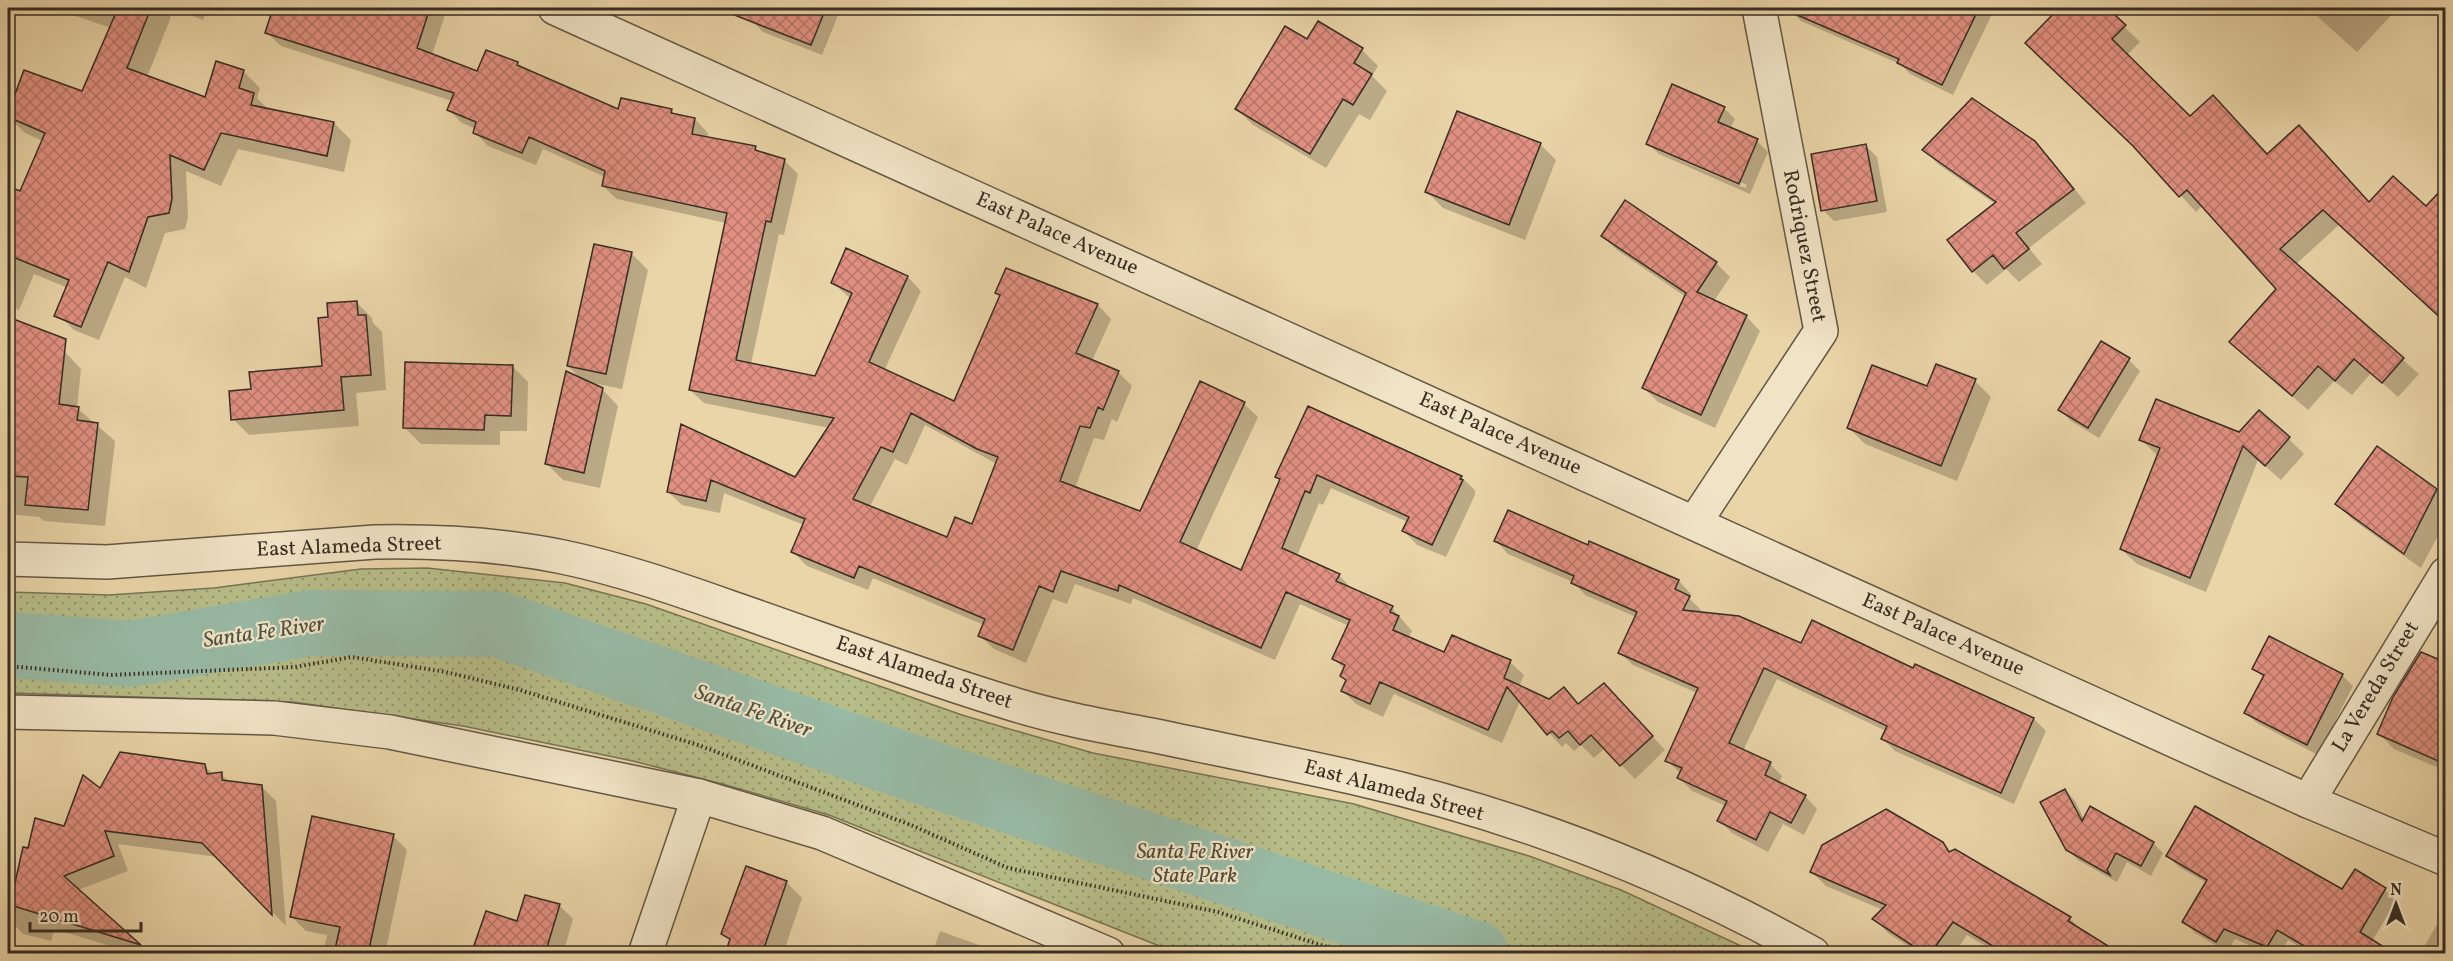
<svg xmlns="http://www.w3.org/2000/svg" width="2453" height="961" font-family="Vollkorn,serif">
<style>
.park{fill:url(#park-dots);stroke:#767556;stroke-width:1.5}
.shadow{fill:#0003;fill-rule:evenodd}
.lines{fill:none;stroke-linecap:round;stroke-linejoin:round}
.river{stroke:#98b9a4;stroke-width:66}
.building{fill:url(#building-cross-hatch);stroke:#362d23;stroke-width:1.5;fill-rule:evenodd}
.minor-casing{stroke:#635744;stroke-width:36}
.path{stroke:#362d23;stroke-width:4;stroke-dasharray:1.5 3;stroke-linecap:butt}
.minor{stroke:#f1e4c6;stroke-width:33}
.labels{text-anchor:middle;dominant-baseline:central;stroke-width:4.5;stroke-linejoin:round;paint-order:stroke}
.street-label{font-size:21px;fill:#362d23;stroke:#f1e4c6}
.park-label{font-size:21px;font-style:italic;fill:#504a37;stroke:#f1e4c6}
.water-label{font-size:22px;font-style:italic;fill:#4e5043;stroke:#f1e4c6}
</style>
<defs>
<pattern id="park-dots" width="8" height="8" patternUnits="userSpaceOnUse" patternTransform="scale(1.5)"><rect width="8" height="8" fill="#b7bd88"/><path d="M2 2h.1M6 6h.1" fill="none" stroke="#969a6f" stroke-width="1.8" stroke-linecap="round"/></pattern>
<pattern id="building-cross-hatch" width="8" height="8" patternUnits="userSpaceOnUse" patternTransform="scale(1.5)"><rect width="8" height="8" fill="#e19081"/><path d="M0 0l8 8M0 8l8-8" fill="none" stroke="#b77669"/></pattern>
</defs>
<rect width="100%" height="100%" fill="#ead5a8"/>
<filter id="stains"><feTurbulence type="fractalNoise" baseFrequency=".00333" numOctaves="4"/><feColorMatrix values="0 0 0 0 .2 0 0 0 0 .09 0 0 0 0 .02 0 0 0 .5 -.17"/></filter>
<radialGradient id="worn" r=".72"><stop offset=".6" stop-color="#630" stop-opacity="0"/><stop offset="1" stop-color="#630" stop-opacity=".3"/></radialGradient>
<!-- park -->
<polygon class="park" points="427,568 565,583 646,604 962,715 1020,732 1093,753 1354,804 1529,856 1621,890 1756,953 1177,953 829,815 726,785 633,761 463,726 293,702 8,693 8,592 109,595 214,588 361,569"/>
<!-- shadow -->
<g class="shadow">
<polygon points="52,8 161,8 171,17 147,77 206,99 243,71 260,88 257,98 269,110 334,123 351,140 344,172 238,149 221,186 186,171 188,217 185,229 165,233 146,288 125,277 99,340 74,330 57,313 68,288 34,274 19,310 8,306 8,188 20,193 43,141 25,133 8,116 25,72 83,93 111,28"/>
<polygon points="171,8 208,8 203,20"/>
<path d="M275 8H361L390 17 392 8H437L445 15 432 55 478 73 487 52 518 63 524 69 620 112 671 110 677 116 695 119 708 133 707 139 755 148 761 154 784 160 798 174 784 235 779 234 751 364 816 377 851 299 833 283 847 250 908 277 921 291 884 371 955 403 1001 297 997 293 1007 270 1098 305 1111 319 1092 361 1118 372 1132 386 1117 422 1112 419 1104 440 1094 438 1075 488 1141 513 1201 383 1244 404 1258 417 1196 551 1241 572 1281 481 1277 477 1308 408 1461 477 1475 490V495L1446 557 1417 545 1404 531 1408 522 1331 488 1323 505 1319 503 1297 556 1339 575 1352 589 1392 608 1412 631 1408 639 1445 654 1510 662 1524 675 1519 687 1549 701 1564 689 1579 705 1617 698 1665 750 1635 779 1605 748 1594 758 1581 745 1574 751 1566 743 1562 747 1520 701 1502 743 1394 694 1383 717 1356 704 1342 690 1347 681 1341 676 1344 669 1334 659 1349 626 1300 604 1275 660 1133 598 1131 604 1075 584 1067 604 1053 599 1026 663 994 649 980 636 984 625 873 578 868 590 807 566 793 552 804 525 724 493 720 513 682 505 668 492 682 427 795 479 829 428 704 403 690 390 726 223 617 199 603 186 605 177 543 149 536 165 488 146 475 132 476 129 462 123 449 110 452 101 281 46 267 33ZM925 425 997 464 973 526 948 539 869 508 895 459 907 465Z"/>
<polygon points="746,8 841,8 822,55 763,32 752,21 756,11"/>
<polygon points="1791,8 1995,8 1953,95 1910,74 1900,64 1801,21 1790,10"/>
<polygon points="2061,8 2105,8 2140,42 2126,56 2190,118 2213,97 2268,155 2370,203 2427,208 2443,191 2446,193 2446,321 2340,224 2295,265 2419,374 2398,397 2371,373 2352,395 2334,381 2308,410 2247,357 2278,289 2202,206 2196,212 2139,150 2027,43"/>
<polygon points="2308,8 2398,8 2357,52"/>
<polygon points="1318,23 1362,50 1378,66 1372,76 1387,91 1370,120 1359,114 1326,168 1253,125 1237,109 1307,41"/>
<path d="M1724 108 1735 119 1730 129 1757 141 1768 152 1750 194 1659 154 1648 143ZM1659 148 1747 185 1745 188 1659 151Z"/>
<polygon points="2034,142 2049,157 2086,203 2029,248 2042,264 2019,282 2006,269 1987,285 1973,271 1995,204 1938,164 1924,150"/>
<polygon points="1540,144 1556,160 1525,240 1443,208 1427,192"/>
<polygon points="1866,146 1877,157 1887,212 1834,221 1823,210"/>
<polygon points="1603,236 1716,263 1730,277 1714,301 1746,316 1760,331 1715,428 1658,402 1644,388 1686,297 1617,250"/>
<polygon points="632,254 648,270 622,389 592,383 602,389 618,406 600,488 563,480 547,464 582,380 568,366"/>
<polygon points="356,302 372,318 373,323 382,332 386,390 356,393 359,426 249,435 233,419 252,391 324,368 330,318"/>
<polygon points="8,352 65,352 81,369 77,408 115,441 105,526 44,521 39,517 8,514"/>
<polygon points="2129,360 2140,371 2099,438 2071,421 2060,410"/>
<polygon points="512,366 528,382 527,431 500,431 500,445 421,444 405,428"/>
<polygon points="1975,381 1991,397 1957,481 1865,444 1849,428 1927,388"/>
<polygon points="2240,434 2289,439 2304,454 2281,480 2258,460 2206,592 2137,564 2121,549 2158,456 2141,440"/>
<polygon points="2436,490 2446,500 2446,520 2421,568 2353,520 2337,504"/>
<polygon points="1496,541 1589,547 1590,543 1679,581 1691,594 1689,598 1701,610 1700,613 1801,645 1913,670 2034,719 2046,731 2014,804 1895,751 1883,739 1886,731 1777,679 1743,751 1770,764 1782,776 1779,783 1805,796 1817,809 1804,835 1783,824 1768,852 1732,833 1719,820 1726,806 1692,791 1679,778 1680,773 1667,760 1697,693 1633,665 1620,653 1636,617 1585,595 1573,582 1508,554"/>
<polygon points="2421,653 2446,664 2446,771 2394,749 2379,734"/>
<polygon points="2254,669 2342,675 2353,686 2318,755 2257,723 2246,712 2264,678"/>
<polygon points="204,766 213,774 221,774 230,783 262,787 276,801 286,926 218,857 118,844 128,871 78,890 147,954 137,954 54,929 51,941 23,934 9,919 24,849 29,850 65,828 101,790"/>
<polygon points="2065,790 2075,801 2084,819 2153,843 2163,853 2151,876 2127,862 2117,882 2078,860 2067,849"/>
<polygon points="393,836 407,850 385,954 323,954 327,935 306,931 292,917"/>
<polygon points="1942,844 1951,852 2070,918 2084,933 2118,954 1999,954 1967,935 1954,954 1920,954 1888,933 1875,919 1883,910 1826,886 1812,872"/>
<polygon points="2168,856 2343,891 2355,871 2385,890 2396,901 2372,941 2392,954 2312,954 2288,940 2280,954 2269,954 2235,939 2227,952 2195,933 2184,922 2207,883 2179,867"/>
<polygon points="786,882 802,898 783,954 726,954 731,941 723,934"/>
<polygon points="559,905 573,919 563,954 473,954 518,923"/>
<polygon points="2439,921 2446,924 2446,954 2420,954"/>
<polygon points="940,931 1004,954 932,954"/>
</g>
<g class="lines">
<!-- river -->
<polyline class="river" points="8,645 130,654 310,623 498,624 901,764 1476,954"/>
</g>
<!-- building -->
<g class="building">
<polygon points="118,8 151,8 127,68 205,97 216,61 244,70 239,88 254,93 251,105 334,122 327,156 221,133 204,170 170,155 172,199 169,213 148,217 129,272 108,262 81,327 54,316 69,280 8,255 8,186 20,191 45,133 8,117 8,113 24,70 82,91"/>
<path d="M273 8H366L389 15 391 8H430L417 48 477 71 486 50 518 62 517 65 618 109 621 98 672 109 671 113 695 118 692 134 756 146 755 150 785 159 771 222 766 221 736 360 815 376 852 293 831 283 846 248 908 276 869 362 954 401 1000 295 995 293 1006 268 1098 304 1076 353 1119 371 1103 410 1098 407 1090 428 1080 426 1060 481 1140 511 1200 381 1245 402 1180 542 1241 570 1280 479 1275 477 1308 406 1462 476 1460 479 1463 480 1432 545 1402 531 1409 517 1317 475 1310 493 1305 491 1282 548 1340 574 1336 581 1393 606 1390 612 1399 616 1393 630 1444 652 1452 635 1489 651 1511 660 1504 678 1549 699 1564 687 1578 704 1604 683 1653 736 1620 766 1591 735 1580 745 1568 731 1559 738 1552 731 1547 735 1507 687 1488 730 1380 682 1370 704 1341 691 1346 680 1340 676 1345 665 1332 659 1350 620 1286 592 1261 648 1119 585 1118 591 1061 571 1053 592 1039 586 1013 650 978 636 985 619 859 566 854 578 791 552 805 519 711 480 706 501 667 492 681 424 795 477 834 418 689 390 727 213 602 186 605 171 529 137 522 153 473 133 476 122 447 110 454 93 265 33ZM911 413 977 449 998 457 972 524 955 517 947 537 853 499 881 447 893 452Z"/>
<polygon points="720,8 826,8 811,45 719,9"/>
<polygon points="1781,8 1979,8 1942,85 1897,63 1899,59"/>
<polygon points="2059,8 2107,8 2126,25 2112,39 2190,116 2213,95 2267,154 2299,125 2369,202 2393,176 2426,206 2445,186 2445,322 2323,210 2280,249 2404,358 2382,383 2354,359 2335,381 2318,366 2292,396 2229,342 2276,289 2187,190 2179,197 2133,146 2025,43"/>
<polygon points="1318,21 1363,48 1354,63 1372,74 1353,105 1343,99 1310,154 1235,109 1285,26 1307,39"/>
<polygon points="1672,84 1725,107 1718,122 1758,139 1739,184 1646,144"/>
<polygon points="1972,98 2035,141 2074,189 2016,233 2029,249 2004,269 1993,255 1972,272 1947,240 1996,202 1922,150"/>
<polygon points="1457,111 1541,143 1509,225 1425,192"/>
<polygon points="1866,144 1877,201 1821,211 1811,154"/>
<polygon points="1625,200 1717,262 1697,292 1747,315 1701,415 1642,388 1686,293 1601,236"/>
<polygon points="594,244 632,252 606,374 567,366"/>
<polygon points="357,301 358,315 366,315 371,375 341,377 344,410 231,420 229,391 251,389 249,372 322,366 318,318 328,317 327,303"/>
<polygon points="8,317 66,339 59,404 79,407 77,420 98,423 88,510 25,505 28,477 8,476"/>
<polygon points="2101,341 2130,358 2088,428 2058,410"/>
<polygon points="405,362 513,365 511,416 485,415 484,430 403,428"/>
<polygon points="1936,364 1976,379 1941,466 1847,428 1872,365 1927,386"/>
<polygon points="566,371 603,388 584,473 545,464"/>
<polygon points="2156,399 2239,432 2259,410 2290,437 2265,466 2243,446 2190,578 2120,549 2160,448 2139,440"/>
<polygon points="2377,446 2437,489 2404,554 2335,504"/>
<polygon points="1508,510 1588,545 1589,541 1679,580 1675,589 1690,596 1683,610 1739,616 1801,643 1812,620 1913,668 1915,664 2034,718 2001,793 1881,739 1887,726 1764,668 1729,743 1771,762 1765,775 1806,795 1791,823 1770,812 1756,840 1717,821 1727,801 1677,778 1682,768 1665,761 1698,688 1618,653 1637,612 1571,583 1574,576 1494,541"/>
<polygon points="2269,636 2343,674 2307,745 2244,713 2264,675 2252,669"/>
<polygon points="2421,652 2445,662 2445,764 2377,734 2393,697"/>
<polygon points="120,752 205,764 207,774 222,772 222,780 262,785 272,915 202,843 105,831 114,856 64,876 141,945 10,905 23,847 28,848 35,818 64,826 83,775 100,788"/>
<polygon points="2065,789 2082,821 2090,806 2154,842 2141,866 2116,853 2107,870 2110,875 2066,850 2040,802"/>
<polygon points="2195,806 2342,889 2355,869 2386,888 2360,932 2395,954 2318,954 2277,930 2267,947 2224,929 2216,942 2182,922 2207,880 2166,856"/>
<polygon points="1886,809 1943,842 1949,852 1955,849 2071,917 2068,921 2121,954 2006,954 1953,922 1930,954 1925,954 1872,919 1886,905 1810,872 1822,845"/>
<polygon points="312,816 394,834 368,954 334,954 340,927 290,917"/>
<polygon points="746,866 787,881 762,954 725,954 730,939 721,934"/>
<polygon points="525,895 560,904 545,954 471,954 486,911 517,921"/>
</g>
<g class="lines">
<defs>
<g id="minor">
<polyline points="555,8 2308,801 2446,859"/>
<polyline points="1695,522 1821,331 1759,8"/>
<path d="M8 559 107 562 375 542C438 541 501 544 563 557 620 569 675 588 729 607 825 640 919 676 1016 705 1062 719 1109 727 1156 736 1222 750 1289 763 1355 778 1514 814 1671 874 1813 954"/>
<polyline points="8,712 274,718 390,732 699,796 822,833 1108,954"/>
<polyline points="2308,801 2446,574"/>
<polyline points="645,954 699,796"/>
</g>
</defs>
<!-- minor casing -->
<use href="#minor" class="minor-casing"/>
<!-- path -->
<polyline class="path" points="8,666 111,675 295,667 352,657 446,672 520,690 698,745 911,825 1008,868 1218,912 1349,954"/>
<!-- minor -->
<use href="#minor" class="minor"/>
</g>
<g class="labels">
<!-- street labels -->
<g class="street-label">
<text transform="translate(1057 234) rotate(24)">East Palace Avenue</text>
<text transform="translate(1804 246) rotate(79)">Rodriquez Street</text>
<text transform="translate(1500 434) rotate(24)">East Palace Avenue</text>
<text transform="translate(349 547) rotate(-2)">East Alameda Street</text>
<text transform="translate(1943 635) rotate(24)">East Palace Avenue</text>
<text transform="translate(924 673) rotate(19)">East Alameda Street</text>
<text transform="translate(2376 687) rotate(-59)">La Vereda Street</text>
<text transform="translate(1394 791) rotate(15)">East Alameda Street</text>
</g>
<!-- park labels -->
<g class="park-label">
<text x="1195" y="852">Santa Fe River<tspan x="1195" dy="24">State Park</tspan></text>
</g>
<!-- water labels -->
<g class="water-label">
<text transform="translate(264 633) rotate(-8)">Santa Fe River</text>
<text transform="translate(753 712) rotate(19)">Santa Fe River</text>
</g>
</g>
<!-- margin -->
<rect width="2453" height="961" fill="none" stroke="#ead5a8" stroke-width="30"/>
<rect x="9" y="9" width="2435" height="943" fill="none" stroke="#362d23" stroke-width="3"/>
<rect x="15" y="15" width="2423" height="931" fill="none" stroke="#362d23" stroke-width="1.5"/>
<!-- north arrow -->
<g transform="translate(2396 904)" stroke="#f1e4c6" stroke-width="4.5" paint-order="stroke">
<path d="M0-4.5L10 22L0 15L-10 22Z" fill="#362d23"/>
<text y="-9" font-size="16" font-weight="bold" text-anchor="middle" fill="#362d23">N</text>
</g>
<!-- scale -->
<path d="M30 922v9h111v-9" fill="none" stroke="#362d23" stroke-width="3"/>
<text x="39" y="922" font-size="18" fill="#362d23" stroke="#f1e4c6" stroke-width="4.5" paint-order="stroke">20 m</text>
<rect width="100%" height="100%" filter="url(#stains)"/>
<rect width="100%" height="100%" fill="url(#worn)"/>
</svg>
